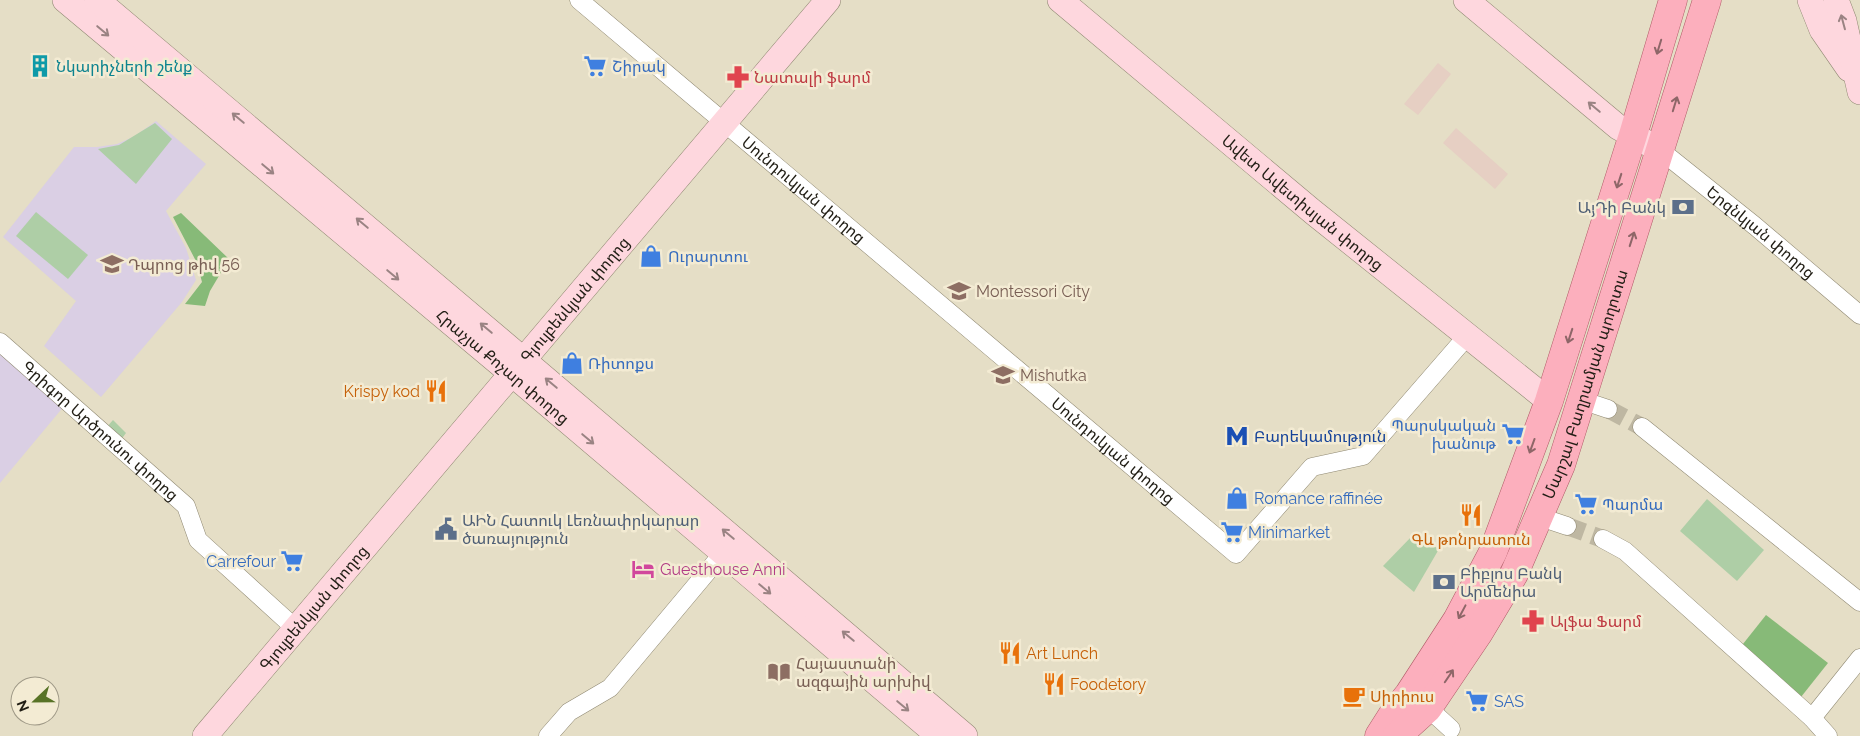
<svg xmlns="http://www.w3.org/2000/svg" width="1860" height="736" font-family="Raleway,'Noto Sans Armenian',sans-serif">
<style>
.industrial{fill:#e6cfc3}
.education{fill:#dacfe4}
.green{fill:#aecea6}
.forest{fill:#87ba78}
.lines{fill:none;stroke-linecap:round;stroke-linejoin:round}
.street-tunnel{stroke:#beb7a2;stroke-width:18;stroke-dasharray:18 9;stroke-linecap:butt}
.street-casing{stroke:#908973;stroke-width:19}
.secondary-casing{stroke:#908973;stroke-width:26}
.primary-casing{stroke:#ae5965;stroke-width:29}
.street{stroke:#fff;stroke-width:18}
.secondary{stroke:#fed7de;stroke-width:25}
.primary{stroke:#fcafbd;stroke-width:28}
.oneway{stroke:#9a8383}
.oneway2{stroke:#8e6668}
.labels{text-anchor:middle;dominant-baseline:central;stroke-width:5;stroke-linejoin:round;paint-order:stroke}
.culture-label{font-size:16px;fill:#0d838f;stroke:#f3ebd3;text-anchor:start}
.shop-label{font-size:16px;fill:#366cbe;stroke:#f3ebd3;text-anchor:start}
.health-label{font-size:16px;fill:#be3a42;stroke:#f3ebd3;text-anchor:start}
.street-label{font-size:16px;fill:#201d14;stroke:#f3ebd3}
.service-label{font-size:16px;fill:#4e5e75;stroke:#f3ebd3;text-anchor:start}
.education-label{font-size:16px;fill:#785e54;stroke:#f3ebd3;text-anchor:start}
.food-label{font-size:16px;fill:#c56008;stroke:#f3ebd3;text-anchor:start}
.transit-label{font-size:16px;fill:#164399;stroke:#f3ebd3;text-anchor:start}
.hotel-label{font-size:16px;fill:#b23c85;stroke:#f3ebd3;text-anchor:start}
</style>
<rect width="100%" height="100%" fill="#e5dec6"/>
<!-- industrial -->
<g class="industrial">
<polygon points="1438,63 1451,74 1418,115 1404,104"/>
<polygon points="1456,128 1508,174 1495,189 1443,143"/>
</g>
<!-- education -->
<g class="education">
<polygon points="156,121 206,164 166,211 186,248 196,280 182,302 101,397 44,346 76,301 3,237 74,147 97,147 117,144 135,136"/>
<polygon points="0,349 65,405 0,483"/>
</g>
<!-- green -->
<g class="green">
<polygon points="155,123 172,139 136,184 98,149 119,145"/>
<polygon points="36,212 88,255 68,279 16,236"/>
<polygon points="113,420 126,433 120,441 106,428"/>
<polygon points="1707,499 1764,550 1737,581 1680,531"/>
<polygon points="1413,535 1439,549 1414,592 1383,566"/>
</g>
<!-- forest -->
<g class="forest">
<polygon points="181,213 229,259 210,291 205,306 185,304 202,282 197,263 173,217"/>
<polygon points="1766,615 1828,663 1801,697 1739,649"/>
</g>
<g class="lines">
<!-- street-tunnel -->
<g class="street-tunnel">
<polyline points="1608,409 1642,427"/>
<polyline points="1567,526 1603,539"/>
</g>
<defs>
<g id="street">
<path id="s1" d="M579 0 1236 554 1312 467 1363 456 1468 335"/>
<path id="s2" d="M1660 150 1755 226 1860 315"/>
<path id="s3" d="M0 342 186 506 198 540 296 629"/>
<polyline points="1581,400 1608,409"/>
<polyline points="1642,427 1860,602"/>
<polyline points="1540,517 1567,526"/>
<polyline points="1603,539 1625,551 1812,718 1860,658"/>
<polyline points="1428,708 1451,729"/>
<polyline points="1812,718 1828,736"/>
<polyline points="548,736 569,712 610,688 723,553"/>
</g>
<g id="secondary">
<path id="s4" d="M65 0 511 373 939 736"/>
<polyline points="97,0 501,341 965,736"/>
<path id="s5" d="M1060 0 1313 212 1549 401"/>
<polyline points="1466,0 1618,127 1660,150"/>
<polyline points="1810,0 1822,30 1849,69"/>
<polyline points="1836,0 1844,21 1860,92"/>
<path id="s6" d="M205 736 828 0"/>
</g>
<g id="primary">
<polyline points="1379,736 1393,714 1409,694 1457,620 1493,552 1549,401 1633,135 1673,0"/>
<path id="s7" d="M1397 736 1428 708 1478 634 1514 574 1561 465 1707 0"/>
</g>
</defs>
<!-- street casing -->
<use href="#street" class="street-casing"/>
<!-- secondary casing -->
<use href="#secondary" class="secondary-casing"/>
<!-- primary casing -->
<use href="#primary" class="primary-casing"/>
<!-- street -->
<use href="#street" class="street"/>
<!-- secondary -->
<use href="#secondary" class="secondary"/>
<!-- primary -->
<use href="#primary" class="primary"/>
</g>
<!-- one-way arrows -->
<defs><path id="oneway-shaft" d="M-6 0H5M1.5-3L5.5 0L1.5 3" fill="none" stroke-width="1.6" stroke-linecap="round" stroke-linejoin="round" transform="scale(1.25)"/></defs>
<g class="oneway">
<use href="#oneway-shaft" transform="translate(1843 22) rotate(-105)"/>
<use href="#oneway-shaft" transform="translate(103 31) rotate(40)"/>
<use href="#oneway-shaft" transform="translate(1594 107) rotate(-140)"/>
<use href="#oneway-shaft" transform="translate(238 118) rotate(-140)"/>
<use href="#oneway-shaft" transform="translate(268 169) rotate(40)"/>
<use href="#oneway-shaft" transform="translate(362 223) rotate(-140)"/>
<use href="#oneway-shaft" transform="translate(393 275) rotate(40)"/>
<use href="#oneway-shaft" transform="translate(486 328) rotate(-140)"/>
<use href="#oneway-shaft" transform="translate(551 383) rotate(-140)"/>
<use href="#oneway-shaft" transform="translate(588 439) rotate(40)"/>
<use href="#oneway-shaft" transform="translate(728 534) rotate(-140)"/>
<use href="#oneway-shaft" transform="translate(765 589) rotate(40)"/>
<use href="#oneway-shaft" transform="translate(848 636) rotate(-140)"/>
<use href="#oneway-shaft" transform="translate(903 706) rotate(40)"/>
</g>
<g class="oneway2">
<use href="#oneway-shaft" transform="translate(1659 47) rotate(107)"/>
<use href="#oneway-shaft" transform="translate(1675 104) rotate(-73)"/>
<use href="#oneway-shaft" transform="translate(1619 181) rotate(108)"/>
<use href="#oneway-shaft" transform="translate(1632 239) rotate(-72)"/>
<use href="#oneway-shaft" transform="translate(1570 336) rotate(108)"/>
<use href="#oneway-shaft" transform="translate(1532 446) rotate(110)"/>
<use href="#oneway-shaft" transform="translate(1462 612) rotate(118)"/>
<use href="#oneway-shaft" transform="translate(1449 676) rotate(-56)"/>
</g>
<!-- icons -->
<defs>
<symbol id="building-bare" viewBox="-9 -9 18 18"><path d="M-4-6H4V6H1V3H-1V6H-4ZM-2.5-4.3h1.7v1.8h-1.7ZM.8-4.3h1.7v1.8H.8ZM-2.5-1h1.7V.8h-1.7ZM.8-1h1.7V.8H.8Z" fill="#0f9aa8" stroke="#f3ebd3" stroke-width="2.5" paint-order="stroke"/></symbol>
<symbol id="supermarket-bare" viewBox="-9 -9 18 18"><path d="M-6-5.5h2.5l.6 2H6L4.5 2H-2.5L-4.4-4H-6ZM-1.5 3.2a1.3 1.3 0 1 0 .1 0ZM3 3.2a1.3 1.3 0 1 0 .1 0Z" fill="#3f7fe0" stroke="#f3ebd3" stroke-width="2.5" paint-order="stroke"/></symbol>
<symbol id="pharmacy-bare" viewBox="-9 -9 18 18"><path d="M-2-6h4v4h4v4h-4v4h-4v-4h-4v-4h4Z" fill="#e0444e" stroke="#f3ebd3" stroke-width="2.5" paint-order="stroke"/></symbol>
<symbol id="bank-bare" viewBox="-9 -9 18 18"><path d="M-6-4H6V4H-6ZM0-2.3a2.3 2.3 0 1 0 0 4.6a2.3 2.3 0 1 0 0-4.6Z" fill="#5c6f8a" stroke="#f3ebd3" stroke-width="2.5" paint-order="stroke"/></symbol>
<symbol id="shop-bare" viewBox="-9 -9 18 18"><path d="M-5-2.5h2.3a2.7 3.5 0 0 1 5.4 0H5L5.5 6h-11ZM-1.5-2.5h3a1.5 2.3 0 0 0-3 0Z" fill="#3f7fe0" stroke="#f3ebd3" stroke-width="2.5" paint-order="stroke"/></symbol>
<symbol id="school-bare" viewBox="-9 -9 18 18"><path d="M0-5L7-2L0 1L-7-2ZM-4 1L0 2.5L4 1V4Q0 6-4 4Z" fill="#8d6e63" stroke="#f3ebd3" stroke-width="2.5" paint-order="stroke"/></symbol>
<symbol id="restaurant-bare" viewBox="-9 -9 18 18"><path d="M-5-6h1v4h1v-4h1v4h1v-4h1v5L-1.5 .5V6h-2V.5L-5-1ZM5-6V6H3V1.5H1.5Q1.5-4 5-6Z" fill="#e8710a" stroke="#f3ebd3" stroke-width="2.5" paint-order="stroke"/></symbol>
<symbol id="metro-bare" viewBox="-9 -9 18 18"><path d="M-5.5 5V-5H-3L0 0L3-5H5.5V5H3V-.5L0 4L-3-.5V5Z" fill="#1a4fb4" stroke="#f3ebd3" stroke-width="2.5" paint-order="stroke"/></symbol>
<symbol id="civic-bare" viewBox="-9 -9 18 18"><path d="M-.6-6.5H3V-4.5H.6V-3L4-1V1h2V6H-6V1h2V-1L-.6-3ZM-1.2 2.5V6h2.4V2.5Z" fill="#5c6f8a" stroke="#f3ebd3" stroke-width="2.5" paint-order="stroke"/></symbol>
<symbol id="hotel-bare" viewBox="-9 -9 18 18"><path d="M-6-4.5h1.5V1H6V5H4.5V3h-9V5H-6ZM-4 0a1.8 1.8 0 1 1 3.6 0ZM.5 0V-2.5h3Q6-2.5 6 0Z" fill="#d1479c" stroke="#f3ebd3" stroke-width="2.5" paint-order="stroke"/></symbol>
<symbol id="library-bare" viewBox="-9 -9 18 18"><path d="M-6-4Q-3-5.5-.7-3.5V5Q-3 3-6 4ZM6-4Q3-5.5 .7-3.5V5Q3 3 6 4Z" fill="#8d6e63" stroke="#f3ebd3" stroke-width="2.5" paint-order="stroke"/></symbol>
<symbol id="cafe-bare" viewBox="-9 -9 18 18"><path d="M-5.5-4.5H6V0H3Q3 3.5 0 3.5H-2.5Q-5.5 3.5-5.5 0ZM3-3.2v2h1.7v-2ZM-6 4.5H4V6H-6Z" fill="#e8710a" stroke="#f3ebd3" stroke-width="2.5" paint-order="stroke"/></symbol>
</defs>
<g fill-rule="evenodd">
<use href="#building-bare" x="24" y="50" width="32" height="32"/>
<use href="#supermarket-bare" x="579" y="50" width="32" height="32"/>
<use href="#pharmacy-bare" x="722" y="61" width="32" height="32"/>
<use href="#bank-bare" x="1667" y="191" width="32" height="32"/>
<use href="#shop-bare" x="635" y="240" width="32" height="32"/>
<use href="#school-bare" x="96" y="248" width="32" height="32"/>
<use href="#school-bare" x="943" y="275" width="32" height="32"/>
<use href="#shop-bare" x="556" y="347" width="32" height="32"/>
<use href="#school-bare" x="987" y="359" width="32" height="32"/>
<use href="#restaurant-bare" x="420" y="375" width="32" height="32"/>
<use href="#supermarket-bare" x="1497" y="418" width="32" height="32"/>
<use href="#metro-bare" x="1221" y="420" width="32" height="32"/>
<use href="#shop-bare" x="1221" y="482" width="32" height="32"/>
<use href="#supermarket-bare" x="1570" y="488" width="32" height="32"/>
<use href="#restaurant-bare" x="1455" y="499" width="32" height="32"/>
<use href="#civic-bare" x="430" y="513" width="32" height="32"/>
<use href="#supermarket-bare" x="1216" y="516" width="32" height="32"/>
<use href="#supermarket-bare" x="276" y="545" width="32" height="32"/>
<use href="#hotel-bare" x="627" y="553" width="32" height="32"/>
<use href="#bank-bare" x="1428" y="566" width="32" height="32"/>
<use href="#pharmacy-bare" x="1517" y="605" width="32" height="32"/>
<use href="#restaurant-bare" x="994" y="637" width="32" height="32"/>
<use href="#library-bare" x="763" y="656" width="32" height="32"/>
<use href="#restaurant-bare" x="1038" y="668" width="32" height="32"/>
<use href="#cafe-bare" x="1338" y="680" width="32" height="32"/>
<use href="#supermarket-bare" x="1461" y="685" width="32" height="32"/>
</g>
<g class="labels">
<!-- culture labels -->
<g class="culture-label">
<text x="56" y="66">Նկարիչների շենք</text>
</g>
<!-- shop labels -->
<g class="shop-label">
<text x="612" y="66">Շիրակ</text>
<text x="668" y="256">Ուրարտու</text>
<text x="588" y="363">Ռիտոքս</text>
<text x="1496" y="425" text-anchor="end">Պարսկական<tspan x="1496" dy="18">խանութ</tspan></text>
<text x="1254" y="498">Romance raffinée</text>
<text x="1602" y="504">Պարմա</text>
<text x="1248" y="532">Minimarket</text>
<text x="276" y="561" text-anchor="end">Carrefour</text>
<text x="1494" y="701">SAS</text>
</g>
<!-- health labels -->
<g class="health-label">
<text x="754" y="77">Նատալի ֆարմ</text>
<text x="1550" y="621">Ալֆա Ֆարմ</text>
</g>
<!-- street labels -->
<g class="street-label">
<text stroke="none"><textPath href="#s1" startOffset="294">Սունդուկյան փողոց</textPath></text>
<text stroke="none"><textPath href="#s5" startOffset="316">Ավետ Ավետիսյան փողոց</textPath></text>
<text stroke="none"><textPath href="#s2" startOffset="130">Երզնկյան փողոց</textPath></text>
<text stroke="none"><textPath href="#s6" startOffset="572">Գյուլբենկյան փողոց</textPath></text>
<text stroke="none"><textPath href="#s4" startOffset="571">Հրաչյա Քոչար փողոց</textPath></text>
<text stroke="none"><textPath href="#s7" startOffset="404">Մարշալ Բաղրամյան պողոտա</textPath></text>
<text stroke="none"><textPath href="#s3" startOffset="134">Գրիգոր Արծրունու փողոց</textPath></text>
<text stroke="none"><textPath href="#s1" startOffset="699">Սունդուկյան փողոց</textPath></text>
<text stroke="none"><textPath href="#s6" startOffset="168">Գյուլբենկյան փողոց</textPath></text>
</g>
<!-- service labels -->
<g class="service-label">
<text x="1666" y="207" text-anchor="end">ԱյԴի Բանկ</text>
<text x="462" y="520">ԱԻՆ Հատուկ Լեռնափրկարար<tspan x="462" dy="18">ծառայություն</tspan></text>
<text x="1460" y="573">Բիբլոս Բանկ<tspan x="1460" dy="18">Արմենիա</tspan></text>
</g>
<!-- education labels -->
<g class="education-label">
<text x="128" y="264">Դպրոց թիվ 56</text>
<text x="976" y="291">Montessori City</text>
<text x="1020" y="375">Mishutka</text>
<text x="796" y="663">Հայաստանի<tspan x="796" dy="18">ազգային արխիվ</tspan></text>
</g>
<!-- food labels -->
<g class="food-label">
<text x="420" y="391" text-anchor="end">Krispy kod</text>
<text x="1471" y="539" text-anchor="middle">Գև թոնրատուն</text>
<text x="1026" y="653">Art Lunch</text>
<text x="1070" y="684">Foodetory</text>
<text x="1370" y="696">Սիրիուս</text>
</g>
<!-- transit labels -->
<g class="transit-label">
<text x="1254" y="436">Բարեկամություն</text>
</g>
<!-- hotel labels -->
<g class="hotel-label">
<text x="660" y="569">Guesthouse Anni</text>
</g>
</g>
<!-- north arrow -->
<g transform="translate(35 701) rotate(248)"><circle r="24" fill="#f3ebd3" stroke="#9f9987"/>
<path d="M0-4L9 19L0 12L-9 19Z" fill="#587326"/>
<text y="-8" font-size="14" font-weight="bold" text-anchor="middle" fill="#201d14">N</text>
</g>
</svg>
